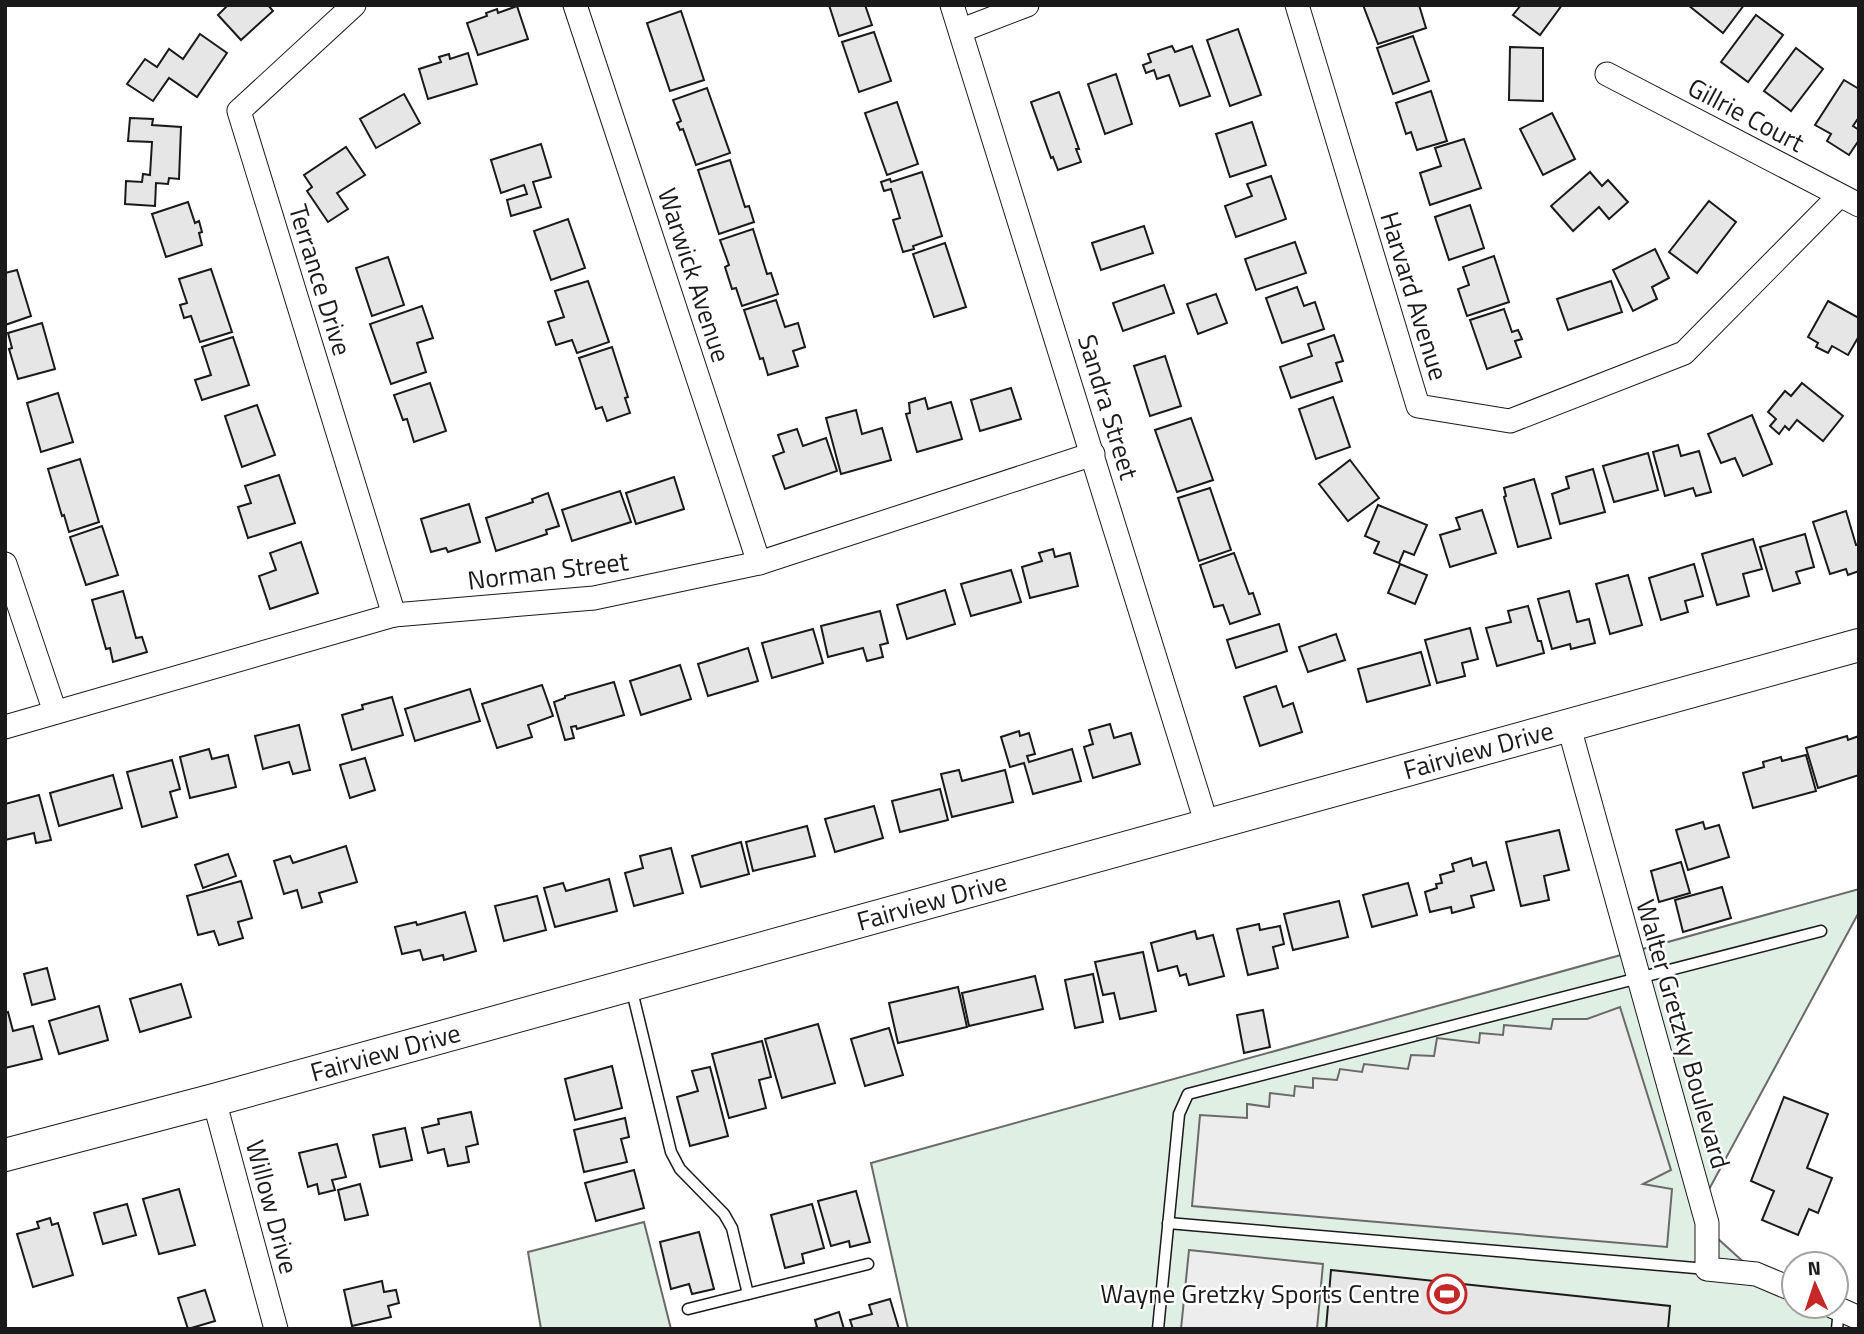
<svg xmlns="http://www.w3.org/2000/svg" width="1864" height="1334" font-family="'Titillium Web',sans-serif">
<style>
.park{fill:#e0efe3;stroke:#6a6a6a;stroke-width:2}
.parking{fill:#ededed;stroke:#6a6a6a;stroke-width:2}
.building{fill:#e6e6e6;stroke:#1a1a1a;stroke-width:2}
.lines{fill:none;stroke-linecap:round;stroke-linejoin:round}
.lane-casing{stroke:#1a1a1a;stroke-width:13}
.street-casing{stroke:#1a1a1a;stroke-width:25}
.secondary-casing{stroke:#1a1a1a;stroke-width:34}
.lane{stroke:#fff;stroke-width:10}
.street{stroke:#fff;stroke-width:23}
.secondary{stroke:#fff;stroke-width:32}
.labels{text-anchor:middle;stroke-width:5;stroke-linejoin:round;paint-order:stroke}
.street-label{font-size:26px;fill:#1a1a1a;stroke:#fff}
.poi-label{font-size:26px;fill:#1a1a1a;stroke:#fff;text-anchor:end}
</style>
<rect width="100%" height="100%" fill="#fff"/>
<!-- park -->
<g class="park">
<polygon points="1859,889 1859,912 1694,1217 1771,1287 1794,1298 1794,1306 1810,1306 1858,1329 908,1329 871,1163"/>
<polygon points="644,1222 671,1329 541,1329 528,1252"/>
</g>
<!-- parking -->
<g class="parking">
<polygon points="1620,1007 1671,1170 1643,1184 1672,1189 1667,1247 1192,1206 1200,1115 1247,1118 1247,1104 1269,1107 1270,1093 1294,1096 1295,1086 1313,1088 1313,1078 1337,1080 1340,1069 1362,1072 1364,1064 1408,1069 1411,1055 1434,1056 1437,1038 1479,1043 1480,1033 1503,1035 1504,1025 1551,1029 1553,1019 1587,1019"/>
<polygon points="1189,1250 1323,1264 1317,1329 1181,1329"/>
</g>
<!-- building -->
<g class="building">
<polygon points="228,5 268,5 273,11 241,40 218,15"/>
<polygon points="829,5 865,5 872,25 839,36"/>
<polygon points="1363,5 1419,5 1426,28 1378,44"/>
<polygon points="1521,5 1562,5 1540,35 1513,15"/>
<polygon points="1688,5 1744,5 1723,33"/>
<polygon points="517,6 528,39 478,55 467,23 487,16 486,13 497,9 498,13"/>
<polygon points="681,11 704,80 670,91 647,23"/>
<polygon points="1756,15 1783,35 1748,82 1721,62"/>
<polygon points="1238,29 1261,95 1230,106 1207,40"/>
<polygon points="874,32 891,81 859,92 842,42"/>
<polygon points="200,34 227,53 197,97 169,78 153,101 127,84 145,59 157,67 169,49 183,59"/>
<polygon points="1413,36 1429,81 1393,94 1377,48"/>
<polygon points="1172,46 1175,52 1192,46 1210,96 1180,106 1169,75 1157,79 1154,70 1146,73 1143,65 1151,62 1148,54"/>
<polygon points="1510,47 1543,48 1543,101 1509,100"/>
<polygon points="1796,48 1823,69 1791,111 1764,91"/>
<polygon points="468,53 477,84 428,99 419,69 441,62 439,57 449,54 450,59"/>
<polygon points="1116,74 1132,124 1105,134 1088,84"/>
<polygon points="1844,80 1859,89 1859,117 1853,126 1859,130 1859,140 1849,155 1827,141 1831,134 1815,125"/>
<polygon points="707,88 730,153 696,165 683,129 680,130 677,123 681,121 673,100"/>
<polygon points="1431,91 1447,141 1417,150 1411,132 1406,134 1396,103"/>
<polygon points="1059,92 1079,149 1076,149 1081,162 1058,170 1053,157 1051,158 1031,102"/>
<polygon points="404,94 420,123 376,148 360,119"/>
<polygon points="897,102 918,164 887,175 865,113"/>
<polygon points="1552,113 1575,159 1543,175 1520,129"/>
<polygon points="130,118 153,119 152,125 181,127 179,179 169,178 168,184 156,183 155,206 125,204 126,181 142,182 143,174 150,175 152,142 128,141"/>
<polygon points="1252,122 1266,165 1230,177 1216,134"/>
<polygon points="1464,139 1481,188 1430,205 1420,173 1441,166 1435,148"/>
<polygon points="541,144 551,177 533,182 541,207 511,216 507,200 527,194 524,185 501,193 491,160"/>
<polygon points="346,147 365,175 337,193 348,209 328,222 307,191 312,187 304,175"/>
<polygon points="730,160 745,207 749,206 754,222 719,234 698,170"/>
<polygon points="922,172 942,236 913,246 914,249 903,252 893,220 900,218 891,189 884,191 881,182 890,179 891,182"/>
<polygon points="1590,172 1602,186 1608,180 1628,202 1609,219 1599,207 1573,231 1551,206"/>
<polygon points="1271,176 1286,219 1236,237 1225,206 1252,196 1247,184"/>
<polygon points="1709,201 1736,222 1697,273 1669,252"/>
<polygon points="188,202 195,223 199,221 202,232 199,233 202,245 166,257 152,214"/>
<polygon points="1470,205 1484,248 1449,260 1435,217"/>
<polygon points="568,219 585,268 551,280 534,231"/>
<polygon points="1144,226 1153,253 1101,270 1092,243"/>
<polygon points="753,229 767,274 771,273 778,294 742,306 736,288 732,289 725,267 729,265 720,240"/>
<polygon points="1295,242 1306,273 1256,290 1245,259"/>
<polygon points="945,243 966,307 934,317 913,254"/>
<polygon points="1655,249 1669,278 1652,287 1657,299 1633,311 1613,270"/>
<polygon points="1494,256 1509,302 1467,316 1458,289 1469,285 1463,267"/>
<polygon points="388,257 404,305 372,316 356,268"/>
<polygon points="211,269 232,332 200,342 191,316 184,318 180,305 187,303 179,279"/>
<polygon points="17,270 31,316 5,325 5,273"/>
<polygon points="588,281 609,342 577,353 572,340 556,345 548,322 564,317 555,291"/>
<polygon points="1611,281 1622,312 1568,330 1557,299"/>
<polygon points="1164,285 1174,313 1123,331 1113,303"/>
<polygon points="1297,287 1304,306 1315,302 1324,329 1282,343 1266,298"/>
<polygon points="1216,294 1227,323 1198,334 1187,304"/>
<polygon points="776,300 785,327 798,323 805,347 793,351 798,366 768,375 763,358 760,359 744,310"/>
<polygon points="1828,301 1859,318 1859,336 1848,355 1832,346 1828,353 1816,347 1818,343 1808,337"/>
<polygon points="422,306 433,338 417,343 426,372 391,384 370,324"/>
<polygon points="1504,309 1512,332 1518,330 1522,339 1515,341 1521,357 1487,369 1470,320"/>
<polygon points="42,323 55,369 18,379 9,349 12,348 8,333"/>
<polygon points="1334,335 1343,361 1336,363 1342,381 1291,398 1280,367 1312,356 1308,344"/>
<polygon points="233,337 249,385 202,400 195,380 211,375 202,347"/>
<polygon points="612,347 628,397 625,398 630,413 607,421 602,407 596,409 579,358"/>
<polygon points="1165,356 1181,406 1150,416 1134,366"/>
<polygon points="430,383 446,431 414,442 407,419 403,420 394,395"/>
<polygon points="1802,383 1843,416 1823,441 1797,420 1789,430 1785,426 1779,434 1770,426 1776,419 1768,412 1785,391 1791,396"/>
<polygon points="1011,388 1021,419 980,431 971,400"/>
<polygon points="58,393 73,442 41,452 27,403"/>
<polygon points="1333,397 1350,447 1316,459 1299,409"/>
<polygon points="925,398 928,409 951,402 962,439 917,452 906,414 910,413 909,403"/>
<polygon points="257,405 275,455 242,467 225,416"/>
<polygon points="856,410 862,434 882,428 891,460 841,474 826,418"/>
<polygon points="1752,415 1772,464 1743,476 1735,458 1721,463 1708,434"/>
<polygon points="1191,418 1213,480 1177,492 1155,430"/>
<polygon points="797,429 803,446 826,438 837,471 785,489 773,456 784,452 778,435"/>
<polygon points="1678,445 1681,456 1699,451 1711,492 1696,496 1693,488 1665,496 1653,452"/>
<polygon points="1648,453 1658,490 1614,502 1603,466"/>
<polygon points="80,459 99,522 69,532 64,515 62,516 48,469"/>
<polygon points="1350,460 1379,498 1348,521 1319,484"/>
<polygon points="1593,469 1605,512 1560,524 1552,494 1569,488 1566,477"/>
<polygon points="279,475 295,523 248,538 238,507 251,503 245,486"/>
<polygon points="674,477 684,509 636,524 626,493"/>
<polygon points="1534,479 1551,538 1518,547 1504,497 1506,496 1504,488"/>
<polygon points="1210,488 1231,550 1199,561 1178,498"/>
<polygon points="620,491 631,522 572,541 562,510"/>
<polygon points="548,493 559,526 546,530 547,534 496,551 486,518 533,502 532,499"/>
<polygon points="469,504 480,542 448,552 446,548 431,552 421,519"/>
<polygon points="1378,505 1427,525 1414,555 1404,551 1399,563 1374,553 1379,542 1365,536"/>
<polygon points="1482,510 1496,553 1450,567 1440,535 1460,529 1456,518"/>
<polygon points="1846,511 1856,545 1859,544 1859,571 1848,575 1846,569 1830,574 1813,522"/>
<polygon points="102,526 118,575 86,585 70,537"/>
<polygon points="1805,534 1814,567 1796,572 1800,583 1773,591 1760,547"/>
<polygon points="1753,539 1762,569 1743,574 1749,596 1717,605 1702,554"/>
<polygon points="301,542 318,593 270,609 259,576 276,570 270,553"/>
<polygon points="1053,549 1055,557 1070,553 1078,586 1030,598 1022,567 1042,561 1039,553"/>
<polygon points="1234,553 1249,594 1253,593 1260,614 1230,624 1223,605 1214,607 1200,565"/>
<polygon points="1400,564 1427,575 1415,604 1388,593"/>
<polygon points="1694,564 1703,596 1685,601 1688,612 1661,620 1649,578"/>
<polygon points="1011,570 1021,602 971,616 961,584"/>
<polygon points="1628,575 1642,625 1610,634 1596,584"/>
<polygon points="945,590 955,624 907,639 897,605"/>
<polygon points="123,591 136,638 142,637 147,652 113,662 110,648 106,649 92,600"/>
<polygon points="1569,591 1577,622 1589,619 1595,643 1571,649 1570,644 1552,649 1538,599"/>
<polygon points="1528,606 1538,641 1541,641 1544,653 1497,666 1486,628 1511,622 1508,611"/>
<polygon points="880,611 888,643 880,645 883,657 867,661 863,648 828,657 821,626"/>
<polygon points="1279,624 1287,651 1236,668 1227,640"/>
<polygon points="1470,628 1478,659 1462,663 1465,676 1437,683 1425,640"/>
<polygon points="813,629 823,663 772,678 762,643"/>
<polygon points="1336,634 1345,660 1308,672 1299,647"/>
<polygon points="748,648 758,681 708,696 698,664"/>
<polygon points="1421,652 1430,685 1367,702 1358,669"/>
<polygon points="680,665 691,699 641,715 630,681"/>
<polygon points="614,682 624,715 577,729 576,726 571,727 574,738 565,740 554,702 565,698 565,696"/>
<polygon points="542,685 553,716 528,725 532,737 497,748 482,704"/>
<polygon points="1276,686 1283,707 1293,703 1302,732 1260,746 1244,697"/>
<polygon points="470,689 480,721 415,741 405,709"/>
<polygon points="392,697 403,735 352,750 342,715 363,709 362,705"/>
<polygon points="1110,724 1114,738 1131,733 1140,764 1093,778 1084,747 1093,744 1089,730"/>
<polygon points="299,725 310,770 293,774 289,762 263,769 255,736"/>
<polygon points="1019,731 1020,736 1029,733 1035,754 1027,756 1029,762 1072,749 1081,781 1033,794 1024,763 1010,767 1001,737"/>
<polygon points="1847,736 1848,740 1859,736 1859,775 1818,788 1806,748"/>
<polygon points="209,749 212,759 228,755 236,787 190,798 180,757"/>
<polygon points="1806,755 1816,791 1753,808 1743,773 1764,767 1763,762 1781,757 1782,761"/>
<polygon points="365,758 375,790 350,798 340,765"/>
<polygon points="172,760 180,789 170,792 177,817 142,827 127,772"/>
<polygon points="959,770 962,781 1005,770 1013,802 952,817 941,774"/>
<polygon points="113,775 122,808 59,826 50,793"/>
<polygon points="940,789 948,820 900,832 892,801"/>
<polygon points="39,795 51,840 36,843 34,833 5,840 5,804"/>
<polygon points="874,806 883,838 835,852 825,819"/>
<polygon points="1703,822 1705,829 1719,825 1729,857 1688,870 1676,830"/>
<polygon points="807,826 815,856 753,871 746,842"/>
<polygon points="1559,830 1569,870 1544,876 1549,900 1521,906 1506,842"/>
<polygon points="741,842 749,874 701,887 692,856"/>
<polygon points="346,846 357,882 319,893 322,902 302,908 297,890 284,894 274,861 290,856 293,863"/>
<polygon points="671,848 683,893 634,906 625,873 643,868 640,856"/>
<polygon points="228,854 236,876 203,888 195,865"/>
<polygon points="1471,858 1473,866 1486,862 1494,890 1471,896 1474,907 1452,913 1451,907 1430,912 1425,892 1437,888 1436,884 1442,883 1440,875 1454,871 1452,864"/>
<polygon points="1681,862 1690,893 1659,902 1651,871"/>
<polygon points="609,879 617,911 555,927 544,888 563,883 566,891"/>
<polygon points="241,881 252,918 238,922 243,938 219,945 214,931 198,935 187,896"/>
<polygon points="1408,883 1417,915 1372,927 1363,895"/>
<polygon points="1722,887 1731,918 1683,932 1675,900"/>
<polygon points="537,896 546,930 504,941 495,906"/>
<polygon points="1339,901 1348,937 1293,950 1284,914"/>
<polygon points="465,912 476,951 444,960 443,955 423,960 420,950 402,954 395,927 416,922 417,925"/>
<polygon points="1259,924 1260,930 1280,926 1284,944 1273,947 1278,968 1248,975 1237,929"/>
<polygon points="1195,931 1197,939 1213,935 1224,976 1189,985 1186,974 1180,976 1177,966 1158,971 1151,943"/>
<polygon points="1143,952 1156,1011 1120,1019 1114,993 1103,995 1095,962"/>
<polygon points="47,968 55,999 32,1005 24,974"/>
<polygon points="1093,974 1103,1022 1075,1028 1065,980"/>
<polygon points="1035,976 1043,1009 969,1026 962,993"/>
<polygon points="181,984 191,1017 140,1032 130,999"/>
<polygon points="958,987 967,1027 898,1043 889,1003"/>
<polygon points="99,1006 108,1040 59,1054 49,1021"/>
<polygon points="1263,1010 1270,1047 1244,1053 1237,1015"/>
<polygon points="8,1012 13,1031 33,1026 42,1059 5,1068 5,1013"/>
<polygon points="818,1024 835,1083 782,1098 765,1039"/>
<polygon points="889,1028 903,1075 865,1086 851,1039"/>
<polygon points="762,1041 771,1077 759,1080 766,1108 729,1118 712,1054"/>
<polygon points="612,1066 622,1108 575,1120 565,1079"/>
<polygon points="710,1067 728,1136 690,1146 677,1097 698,1091 692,1071"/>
<polygon points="1784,1097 1828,1114 1807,1168 1832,1178 1818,1213 1809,1209 1798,1235 1762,1220 1774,1191 1751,1181"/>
<polygon points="471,1112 478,1144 466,1147 469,1162 448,1166 444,1149 428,1153 422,1128 439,1124 438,1119"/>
<polygon points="625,1118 629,1137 621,1139 627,1162 584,1172 574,1130"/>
<polygon points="405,1128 412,1160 380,1167 373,1135"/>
<polygon points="337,1144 346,1177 332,1180 335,1190 319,1194 317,1184 308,1187 299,1153"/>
<polygon points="634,1170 644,1208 596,1221 585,1183"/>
<polygon points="360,1184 368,1215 345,1220 338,1190"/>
<polygon points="179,1189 195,1245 159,1254 143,1199"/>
<polygon points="856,1191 870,1242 850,1247 849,1241 831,1246 818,1201"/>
<polygon points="127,1204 136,1235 103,1244 94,1213"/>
<polygon points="812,1204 824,1248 802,1254 804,1263 785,1268 771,1215"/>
<polygon points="50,1218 52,1225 58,1223 73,1275 33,1287 17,1234 39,1228 37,1222"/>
<polygon points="699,1232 714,1289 692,1294 689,1284 671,1289 660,1242"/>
<polygon points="1331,1270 1670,1306 1668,1329 1326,1329"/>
<polygon points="382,1281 384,1292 396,1290 399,1303 388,1306 391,1317 352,1326 344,1290"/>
<polygon points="205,1290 215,1321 188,1329 178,1298"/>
<polygon points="890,1299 899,1329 853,1329 850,1320 872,1314 869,1305"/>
<polygon points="839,1312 844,1329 812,1329 817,1327 815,1320"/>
</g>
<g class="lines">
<defs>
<g id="lane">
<polyline points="631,987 671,1152 680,1169 724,1214 732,1228 748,1294"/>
<polyline points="1168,1223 1707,1269"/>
<polyline points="688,1309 868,1264"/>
<polyline points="1158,1329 1179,1114 1188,1094 1821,931"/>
<polyline points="1837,1329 1839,1309"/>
</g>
<g id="street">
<polyline points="354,5 239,111 394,615"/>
<polyline points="575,5 759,563"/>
<polyline points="952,5 1207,825"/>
<polyline points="1297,5 1418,406 1510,421 1684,353 1839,196"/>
<polyline points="962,30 1027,5"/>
<polyline points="1607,74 1859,205"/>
<polyline points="5,564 55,712"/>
<polyline points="5,727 394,615 594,598 759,563 1093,454"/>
<polyline points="1569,727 1707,1223 1707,1269 1756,1274 1794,1290"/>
<polyline points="214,1100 276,1329"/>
<polyline points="1832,1306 1859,1318"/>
</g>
<g id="secondary">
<path id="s1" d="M5,1155L214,1100L1859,645"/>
</g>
</defs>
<!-- lane casing -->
<use href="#lane" class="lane-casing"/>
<!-- street casing -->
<use href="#street" class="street-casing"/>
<!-- secondary casing -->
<use href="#secondary" class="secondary-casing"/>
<!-- lane -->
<use href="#lane" class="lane"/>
<!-- street -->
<use href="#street" class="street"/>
<!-- secondary -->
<use href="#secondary" class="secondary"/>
</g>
<!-- icons -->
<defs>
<symbol id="stadium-ring" viewBox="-11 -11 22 22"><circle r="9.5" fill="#fff" stroke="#c62828" stroke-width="1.5"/><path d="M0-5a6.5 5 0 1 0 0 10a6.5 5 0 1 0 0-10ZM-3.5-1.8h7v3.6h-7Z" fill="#c62828"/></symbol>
</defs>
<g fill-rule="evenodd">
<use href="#stadium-ring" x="1425" y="1272" width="44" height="44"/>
</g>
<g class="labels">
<!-- street labels -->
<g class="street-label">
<text transform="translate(1746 115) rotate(28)" y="9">Gillrie Court</text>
<text transform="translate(694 275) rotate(72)" y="9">Warwick Avenue</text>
<text transform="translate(320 280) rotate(73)" y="9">Terrance Drive</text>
<text transform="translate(1414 296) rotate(73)" y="9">Harvard Avenue</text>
<text transform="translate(1108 407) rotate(73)" y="9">Sandra Street</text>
<text transform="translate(548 571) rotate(-7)" y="9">Norman Street</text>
<text dy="9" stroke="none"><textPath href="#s1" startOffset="1528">Fairview Drive</textPath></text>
<text dy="9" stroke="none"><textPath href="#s1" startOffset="961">Fairview Drive</textPath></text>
<text transform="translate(1683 1034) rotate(74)" y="9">Walter Gretzky Boulevard</text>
<text dy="9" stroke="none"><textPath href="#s1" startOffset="394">Fairview Drive</textPath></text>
<text transform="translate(272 1207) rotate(75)" y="9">Willow Drive</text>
</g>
<!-- poi labels -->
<g class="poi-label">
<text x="1420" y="1303">Wayne Gretzky Sports Centre</text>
</g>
</g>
<!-- border -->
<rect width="1864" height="1334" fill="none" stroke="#1a1a1a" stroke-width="14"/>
<!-- north arrow -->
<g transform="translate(1815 1285) rotate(357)"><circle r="33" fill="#ffffff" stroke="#a3a3a3" stroke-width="2"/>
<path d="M0-5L12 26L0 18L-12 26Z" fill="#c62828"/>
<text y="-10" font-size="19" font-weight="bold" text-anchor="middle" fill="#1a1a1a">N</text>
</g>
</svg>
